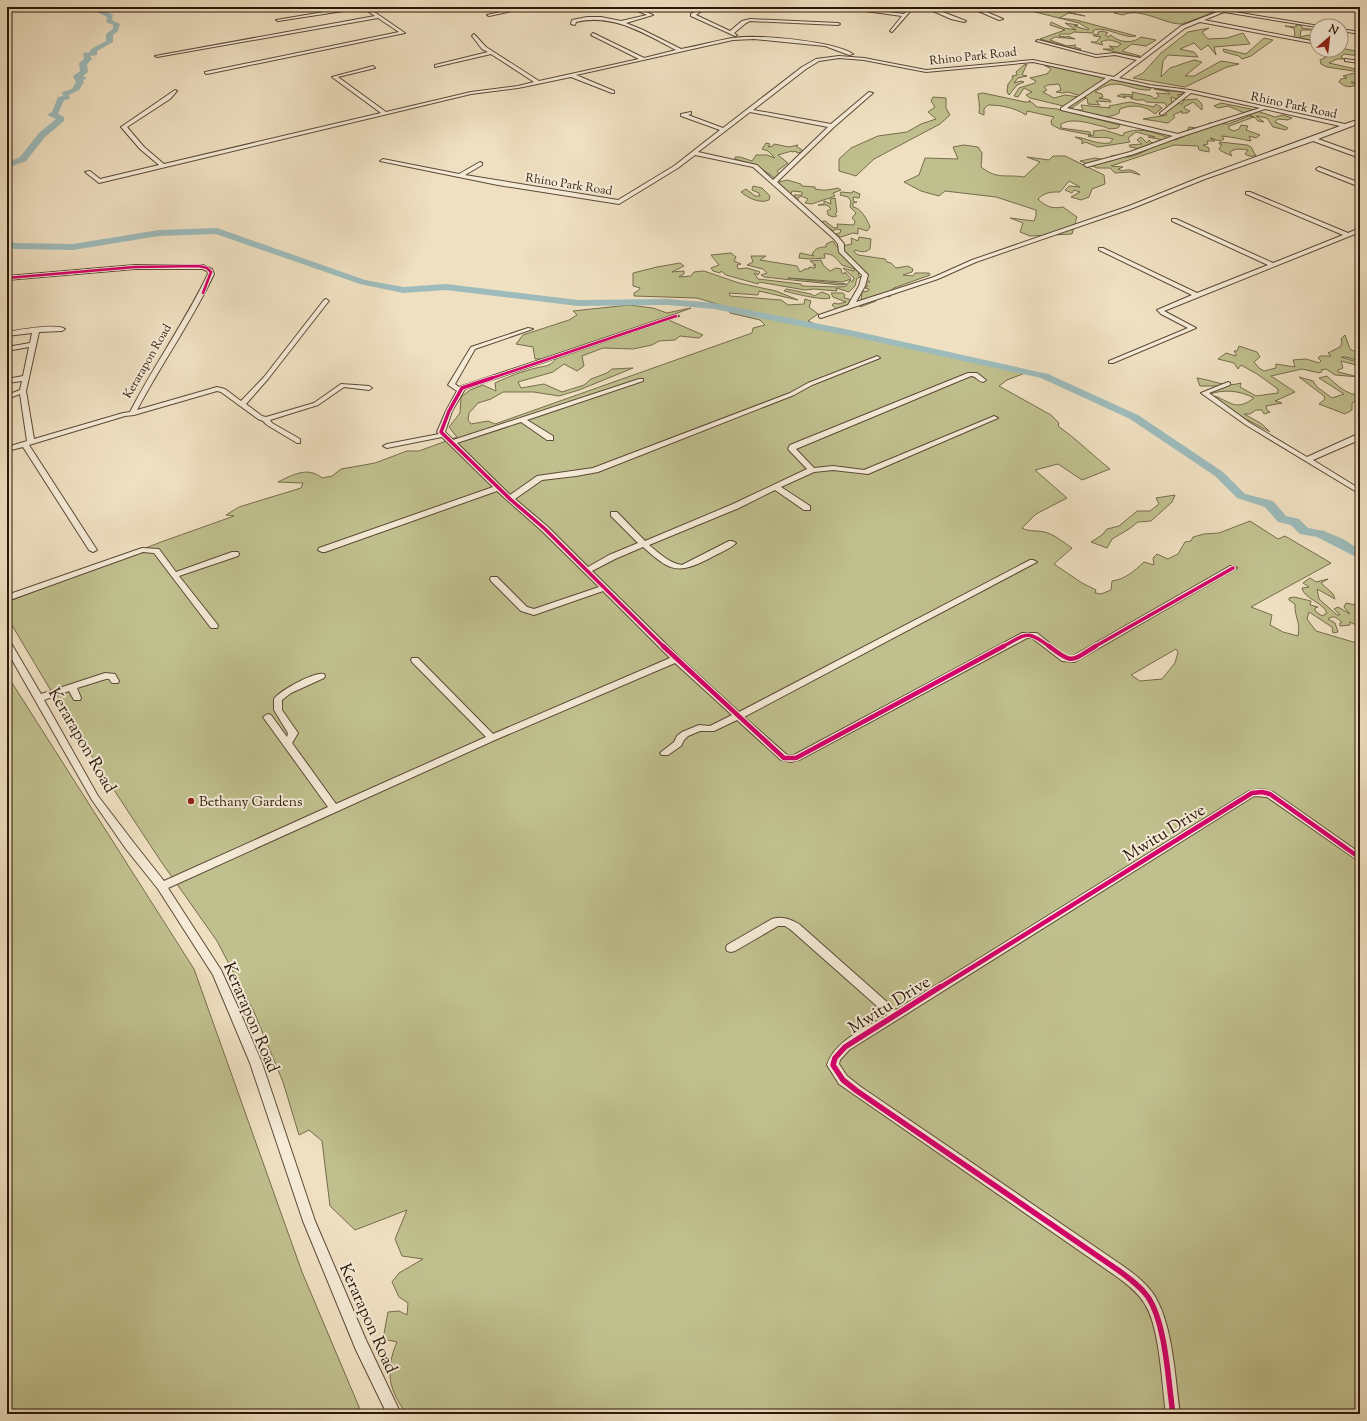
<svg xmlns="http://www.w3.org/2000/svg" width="1367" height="1421" font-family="'Sorts Mill Goudy',serif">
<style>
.green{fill:#c0c08e;stroke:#766c4c;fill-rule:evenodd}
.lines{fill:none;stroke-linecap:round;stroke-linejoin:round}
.river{fill:#9dbbbb;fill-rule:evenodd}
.street-casing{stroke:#5c4937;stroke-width:2}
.street{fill:#f5ebd7;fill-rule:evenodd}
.cycleway-far3-casing{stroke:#f5ebd7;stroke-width:4}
.cycleway-far2-casing{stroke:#f5ebd7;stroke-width:5.5}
.cycleway-far1-casing{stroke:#f5ebd7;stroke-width:7}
.cycleway-casing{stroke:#f5ebd7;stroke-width:8}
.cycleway-far3{stroke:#d6006c;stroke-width:2.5}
.cycleway-far2{stroke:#d6006c;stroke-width:3.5}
.cycleway-far1{stroke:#d6006c;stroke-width:4.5}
.cycleway{stroke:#d6006c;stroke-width:5.5}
.poi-dot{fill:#8f2418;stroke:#f5ebd7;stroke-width:1.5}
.labels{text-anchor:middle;stroke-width:4;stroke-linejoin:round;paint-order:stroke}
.far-street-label{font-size:12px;fill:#2b1709;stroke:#f5ebd7}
.poi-label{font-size:14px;fill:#2b1709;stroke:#f5ebd7;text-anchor:start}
.near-street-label{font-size:17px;fill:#2b1709;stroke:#f5ebd7}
</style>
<rect width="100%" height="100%" fill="#efe0c1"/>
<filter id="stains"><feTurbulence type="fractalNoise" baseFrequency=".005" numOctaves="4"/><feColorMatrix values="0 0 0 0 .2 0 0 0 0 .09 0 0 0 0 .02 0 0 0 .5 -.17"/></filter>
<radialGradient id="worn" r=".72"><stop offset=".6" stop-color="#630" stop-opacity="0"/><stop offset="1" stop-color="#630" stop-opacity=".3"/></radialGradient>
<!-- green -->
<g class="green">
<path d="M1119,7H1226C1218,10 1186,24 1180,24C1162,23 1140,7 1123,15L1114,13Z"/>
<path d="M1051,8L1085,16L1069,13L1059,18L1076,20L1136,36C1122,39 1108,26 1094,30L1093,33L1074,32L1070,34H1060L1059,36L1067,37L1068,36L1075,39L1055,37L1050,40L1067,46L1076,45L1074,47L1081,49L1079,50L1040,39L1065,30L1050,25L1051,22L1064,28L1076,30L1065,23L1078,25L1074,26L1088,30L1089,29L1079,23L1035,12Z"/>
<polygon points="1296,25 1301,25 1302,28 1317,30 1301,30 1300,37 1309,35 1317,41 1293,37 1295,35 1294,28 1285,26 1296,27"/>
<polygon points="1209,28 1202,32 1208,39 1227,38 1243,33 1250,44 1214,47 1216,55 1208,45 1201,50 1194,43 1180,49 1194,52 1198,57 1168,55 1163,61 1161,77 1170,68 1194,60 1202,62 1185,76 1194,76 1221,61 1239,64 1227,67 1185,87 1133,78 1143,73 1161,53 1188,32"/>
<path d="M1103,31L1108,33L1105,35L1108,37L1111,35C1119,43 1133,44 1141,37L1156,40L1146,46L1132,44L1122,51L1140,56L1137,57L1103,49H1114L1109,46L1117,47L1121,44C1115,41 1108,38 1101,42L1103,45L1091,42H1096L1101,37L1094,36L1093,34L1098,35V32Z"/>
<polygon points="1264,38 1273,40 1251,56 1242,59 1239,56 1224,52 1223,49 1246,54"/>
<polygon points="1341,48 1360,52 1360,56 1344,54 1341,57 1344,59 1337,59 1329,63 1360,70 1360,72 1327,67 1321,64 1320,60 1339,51 1336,50 1341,50"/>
<polygon points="1027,64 1022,75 1027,76 1018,78 1014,83 1021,81 1024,82 1017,85 1009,95 1007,92 1008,84 1013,78 1012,76 1017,75 1016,72 1024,65"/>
<path d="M1044,65L1151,88L1150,90C1128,91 1118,75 1095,92L1102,94L1103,97L1099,98L1110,100L1111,102L1096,101L1100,105L1088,104L1087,98L1068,92L1062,93L1056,92L1061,90L1059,84L1048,85L1044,87L1047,90L1043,92L1054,98L1065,95L1086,98L1072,108L1030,98L1026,95L1032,92L1024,88L1018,97L1014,96L1019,88L1035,83L1036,81L1030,78L1047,74L1051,69Z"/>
<path d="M1354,73L1360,79V83L1351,82L1356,85C1349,88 1345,87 1339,82L1341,79L1347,78L1343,76Z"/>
<polygon points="1154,89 1182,92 1183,94 1177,95 1180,97 1177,99 1171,97 1172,103 1182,104 1184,100 1197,99 1202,104 1202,110 1193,102 1184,107 1185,109 1190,111 1187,113 1181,113 1182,111 1173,115 1175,117 1168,123 1143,119 1167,115 1164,110 1167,107 1165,103 1146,102 1144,100 1136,100 1130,98 1133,97 1123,96 1126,98 1117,96 1122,94 1133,95 1132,92 1151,96 1155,99 1159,96 1156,93 1170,94 1169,92"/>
<path d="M983,93L1025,102H1030L1029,100L1037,107L1057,109L1120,125L1118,128L1109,129L1105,127C1091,124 1074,117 1061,124V128L1090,132L1091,135L1060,129L1052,125L1051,121L1054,117L1027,111L1026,115C1015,108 1002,105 988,105L984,109V115L979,113C980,107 979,101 978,94Z"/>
<polygon points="933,97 946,98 946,108 950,115 940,124 874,159 856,176 839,171 839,159 851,148 878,136 907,132 921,124 936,119 928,112 935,107 931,101"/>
<path d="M1130,102L1154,107L1156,104L1162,108L1155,114C1145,105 1132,104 1120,109L1119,113C1105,121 1088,114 1074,110H1083L1081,105L1110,108L1109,106Z"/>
<path d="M1221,103L1251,109L1275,117L1283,115L1292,118L1288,120L1278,119L1275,122L1288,128L1286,130L1273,127L1267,118L1256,116L1264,122L1258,121L1254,117L1229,126V129L1234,131L1239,129L1241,125L1248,126L1246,130L1260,135L1256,138L1249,136L1251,141C1240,139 1233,137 1222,136L1224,139L1220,141L1210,138L1215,141H1207L1208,144L1203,145L1209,148V152L1199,150L1198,146L1174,145L1111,166L1123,167L1118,169L1123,171C1129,168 1135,171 1140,175L1130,172L1115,173L1110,168H1097L1080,161L1095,158L1111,161V156C1118,154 1122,157 1128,157C1134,156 1141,153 1147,150L1130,147L1129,145L1142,144L1137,140L1141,137L1147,143L1149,140L1152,143L1163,140L1148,137H1155L1136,132L1128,138L1130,142L1098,147L1085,142L1082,144V140L1075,137C1087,138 1097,145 1110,143L1113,139C1105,136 1096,139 1088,136L1094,135L1093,131L1104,130L1123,136L1124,133C1141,126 1158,134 1175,140L1185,136L1182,132L1187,131L1189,127C1196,128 1204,129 1209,123L1228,124L1249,116L1254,117L1228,106L1218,108L1214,106Z"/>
<path d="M1220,142L1247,145L1251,147L1256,156H1249L1245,154L1248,150C1242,149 1235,148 1230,152L1232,156L1221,151L1219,149L1222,144H1219Z"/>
<polygon points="766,143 770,144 768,147 773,146 774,144 789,147 798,145 796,146 802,150 802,152 797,153 796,151 792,152 792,151 778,155 788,163 777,171 782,178 779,181 756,165 735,159 735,157 740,157 752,161 756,155 767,155 775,158 768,151 762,149"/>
<path d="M964,145L978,147L982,153L981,167C998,180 1005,174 1024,177L1040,162L1027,157L1049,160L1053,156H1065L1104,175L1105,184L1092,189L1089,197L1081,200L1071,197L1080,192L1074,190L1072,193L1065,190L1069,186L1080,187L1069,181L1060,192C1051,192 1045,192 1038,199C1046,207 1053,209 1063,207L1077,217L1072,234L1030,236L1020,232L1023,223L1010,218L1034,221L1036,216V210L996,197L945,191L939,196L921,191L904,182L919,175L925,158L958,159L953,147Z"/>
<path d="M787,180L801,184L802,186L815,187V189C825,191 829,190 838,188L841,190L833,193L835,196C828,199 819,201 812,204L805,203L808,199L801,196L798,198V200L794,195H802V192L792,191L791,194L779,185V182Z"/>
<path d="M753,186L762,188L770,196L769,200C760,204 748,198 741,192L746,189L755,196H760L759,193L752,190Z"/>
<path d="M853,191L860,194L859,198L853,197L854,202H857L853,203V207C861,208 867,219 870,227L867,231L858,228V234L853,233L841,237L835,234L840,233L841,230L837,229L833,231L821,222L825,221L834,228L838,227L837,224L854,225L855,221L852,218L856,213L850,207L851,201L848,197L840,195L841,192L852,193Z"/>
<polygon points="835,198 837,212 835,214 837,216 833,217 828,215 827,211 831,209 827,205 818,205 824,204 824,201 831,204 830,199"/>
<path d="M859,237L871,239L870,249C865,253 861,252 855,250L854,252L858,255L885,259L887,262L891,263L896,268L908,266L913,269L912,272L903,275L913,276L915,273H929L930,275L894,288L889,292L890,297L880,294L873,296L876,301L860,307L862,292L868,291L869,289L865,288L868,286L865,285L866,282H870L859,272L858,275L861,277L857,278L855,286L849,292L836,288L837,291L814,289L805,290L759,282L758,284L726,275L721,271L720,273L713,271L711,268L719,265L711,255L731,253L736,257L734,261L741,264L737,265L738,269L747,268L760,272L758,275L754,273L758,279L801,284L802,286L840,287L846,286L850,280L852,282L854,278L843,268L854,271L855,269L857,270L842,265C836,259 834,253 824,254L825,258L810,259L799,258L800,253L814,256L812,254C816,248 819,247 826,247V244L833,241L837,247L852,244L851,238L858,241Z"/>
<polygon points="751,256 766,256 760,260 797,266 800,272 805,269 809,269 809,267 815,268 816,267 813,265 816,265 810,261 821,260 823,265 830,271 836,268 841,269 842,273 844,274 845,272 851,279 842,282 788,278 846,284 840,285 764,277 761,275 767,273 763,269 747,265 753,262"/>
<path d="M680,263L684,266L672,272L684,271V274L679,277L691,276L694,272L704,271L739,283L776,291L798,300L759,291L758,295L729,293L730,296L781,300L788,305L804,304L805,299L811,301L809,307L818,314L808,321L813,323L805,325L1025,373L1007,380L999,386L1051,415L1059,423L1058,426C1077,439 1092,455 1110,469L1082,480L1058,464L1035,470L1067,498L1036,514L1022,528C1029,532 1035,530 1044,532C1054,534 1063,542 1072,548L1054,564L1082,583L1096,590L1095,593L1101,594L1111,590L1112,581C1126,579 1134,571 1144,562L1154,565L1153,558L1157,554L1168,559L1178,554L1185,542L1191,541L1193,537L1204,534L1219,533L1250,521L1278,539L1285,536L1331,563L1251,607L1272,615L1270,625L1283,632L1298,636C1301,622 1294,616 1295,604L1289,600V598L1294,597L1311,601L1310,605L1318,607L1315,608V611L1322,616L1327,613C1323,602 1304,599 1302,588L1309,587L1303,583L1310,578L1316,582L1328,579L1321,583L1333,594L1335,599L1317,589L1319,599L1337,615H1340L1334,609L1338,607L1350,614L1344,607L1346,603L1360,606V627L1350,622V625L1340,626V623L1342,622C1337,619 1335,614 1328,619L1335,623L1338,632L1333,633L1332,627L1309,612L1307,619L1316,631L1360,644V1414H407C388,1390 385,1370 397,1342L383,1339L388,1312L399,1311L407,1315L408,1303L399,1297L392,1282L399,1273L423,1259L402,1256L395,1239L407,1210L355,1230L330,1206L322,1141L309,1130L299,1135L283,1082L254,1012L217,941L160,860L72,726L7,617V602L161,542L234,516L226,515L239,507L301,488L303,483L278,482C292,475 308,466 322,478L332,476L341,469L375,463L407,451H419L457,437L449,427L460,413L461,397L470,390L483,385L496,391L495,383C512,375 528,369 546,366C550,365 554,362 556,359H535L533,347L516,344L523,335L569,320L577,315L573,311L629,305L653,308L667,313L691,308L664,318L703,335L699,338L680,336L675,340L659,341L652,345L633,349L603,348L582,356L584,366L577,371L564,364L553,372L518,382L521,388L544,384L562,392L584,385L591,379L607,373L612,369L633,368L579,390L559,396L534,392H503L491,399L478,403L469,413L468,420L471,424L488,421L495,424L752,333L753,328L765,325L760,320L730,313L727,307L697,298L634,296V293L639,290L640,288L633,286V273L657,267ZM1176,649L1178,652L1175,663L1162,679L1140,681L1131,675Z"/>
<path d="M786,289L811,294L814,296L822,292L829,295L830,298C823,301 792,293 784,291Z"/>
<polygon points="831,293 843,293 845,295 844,298 849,299 851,302 846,306 836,309 832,305 834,303 838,304 846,302 833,297"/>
<path d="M1345,335L1350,349L1360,354V361L1346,357H1341L1360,363V366L1341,361L1343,368L1338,370V372L1359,377L1335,375L1326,369L1321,370L1322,371L1320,373L1302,369L1271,376L1295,392L1275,401L1282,403L1266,406L1267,410L1270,412L1264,414L1262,410H1256L1250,414H1244L1262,424L1270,432L1231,411L1215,396C1232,403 1237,411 1254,398C1239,390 1223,389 1207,395V390L1221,386H1200L1197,378C1213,380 1225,388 1241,383L1240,387L1256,396L1278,393V389L1257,374L1241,365L1238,369L1234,363L1218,359L1226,353L1236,356V354L1234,351H1237L1239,346L1257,352L1260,357L1254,362L1259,368L1264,371L1276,368V364L1295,367L1293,360L1306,359L1319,363L1321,361L1318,358L1320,356H1331L1328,353L1340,347L1342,343L1341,339Z"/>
<path d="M1327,376C1337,385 1346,395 1360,395V399L1352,403V410L1345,414L1319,404L1325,399L1324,396L1299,377L1313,381L1317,387L1332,398L1344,394L1319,378Z"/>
<polygon points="1175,495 1172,502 1151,521 1138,522 1129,529 1112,539 1107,548 1091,542 1102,535 1107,529 1119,526 1137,511 1150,511 1159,504 1156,498"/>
<polygon points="7,675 194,969 302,1272 362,1414 7,1414"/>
</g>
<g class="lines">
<!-- river -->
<g class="river">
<polygon points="93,7 99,7 113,15 112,20 120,24 118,31 113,35 113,42 97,51 97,55 90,56 92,59 87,64 88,72 83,76 87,78 83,80 84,82 79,90 69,95 70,99 64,100 58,114 64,117 64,121 45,137 26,161 7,168 7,163 20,157 39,133 56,119 47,115 52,112 58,97 63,96 62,92 72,89 76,82 73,76 80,71 79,63 84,59 83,53 90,52 91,49 106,41 106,34 113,29 113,25 106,22 107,17 97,12"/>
<polygon points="217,228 365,280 403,287 446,284 578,300 668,299 714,303 850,330 1048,374 1138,415 1223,472 1245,494 1273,501 1286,516 1299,519 1308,528 1324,531 1343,539 1360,550 1360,559 1317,537 1300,534 1291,525 1278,522 1265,507 1237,498 1215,476 1130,419 1041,378 850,336 714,309 668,305 578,306 446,290 403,293 360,284 216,234 159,236 73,250 14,249 7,246 7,240 15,243 73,244 159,230"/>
</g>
<defs>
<g id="street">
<polygon points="354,7 367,7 405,33 207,74 205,73 205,72 399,32 378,18 157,57 155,56 375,16 363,8 278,21 276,20"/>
<polygon points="522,7 530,7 489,16 487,15"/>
<path d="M629,7H635L653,15L626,23L643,30L681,49C698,46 715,41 732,38C756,34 834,41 853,54L849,55L825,46L754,39L733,40L576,75L614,91V93H612L571,77L518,88L471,94L99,183L85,172L90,171L100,179L159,165L140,149L121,127L175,90L177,91L170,99L127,127L144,147L164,164L381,113L332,77L373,66L375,68L338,77L386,112L471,92L518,86L534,82L491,54L435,67V65L488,52L482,49L472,36L474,34L486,47L539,81L639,59L591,35L593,33L644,58L676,50C645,34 613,13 576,22L575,25L571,24L572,20L587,17H601L621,21L647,15Z"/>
<polygon points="702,7 707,7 696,15 730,31 742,21 750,19 838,23 840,24 838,25 750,21 746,23 734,33 737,35 735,36 691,16 691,14"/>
<polygon points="836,7 849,7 904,14 910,7 914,7 892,32 890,31 902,16"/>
<polygon points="924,7 930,7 966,21 964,22 951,19"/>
<polygon points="969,7 975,7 1003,19 999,20"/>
<path d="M1230,7H1236L1229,11L1319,26L1317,27L1224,12L1204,20L1317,42V44L1200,22L1185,28L1119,78L1150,85L1190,90L1345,124L1360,119V123L1318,139L1360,154V158L1313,141L1205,179L1133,208L976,262L938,279L821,318L819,317V315L848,305L859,286L862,275L839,252L838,244L834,239L753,167L695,155L678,168L619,204L498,185L380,161L383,159L459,174L480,162L482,163V165L465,175L618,200L674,166L720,130L681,116V114L691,112V114L688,115L723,128L802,67L816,59L839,56L864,58L926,70L1033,60L1114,77L1137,60L1115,55L1096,57L1036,41L1038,40L1096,55L1115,53L1140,58L1181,26ZM839,58L864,60L926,72L1033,62L1106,78L1061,108V110L1173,136L1130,152L1085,164L1084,165L1087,167L1134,154L1180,137L1265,109L1340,126L1201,177L1129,206L972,260L934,277L856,302L865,286L868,275L844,251V244L838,237L777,182L834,127L873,93L869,92L831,124L753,110L806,69L819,61ZM1111,79L1150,87L1186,92L1160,113V114L1162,115L1191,93L1260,108L1178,134L1067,108ZM750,112L828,127L773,180L757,165L698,152Z"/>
<polygon points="1341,29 1360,32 1360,34 1341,31"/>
<polygon points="1345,59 1360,61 1360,63 1345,61"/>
<polygon points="1319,167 1360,183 1360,187 1317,170 1316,169"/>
<polygon points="1246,192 1250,192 1348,233 1360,228 1360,232 1164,311 1196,328 1113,363 1109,363 1109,361 1188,328 1161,314 1157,310 1192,295 1099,250 1099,248 1103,248 1197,293 1268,265 1172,221 1172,219 1176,219 1273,263 1343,235 1246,194"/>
<path d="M135,265H203L212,269L214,274C192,321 161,364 137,410L217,387L225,389L241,401L264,377L324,300L326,299L329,301L328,302L268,379L246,404L262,416L266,417L314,403L341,384L369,386L372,388L369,390L344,387L318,405L270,420L272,423L300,439V443H297L267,425L263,421L258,419L221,392L217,391L134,415L125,416L29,445L97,550L93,552L89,550L23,447L7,451V447L27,441L20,394L7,399V395L20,390L22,381L7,383V379L23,376L29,347L7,351V347L30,343L32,333L7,336V332C19,330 56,323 65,329L62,331L39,332L26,391L34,439L123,413L130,412C154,365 185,322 208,274L207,271L202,269H135L7,280V276Z"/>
<path d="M674,315L679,316L465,389L452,411L445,432L453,440L639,379H643V381L527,420L553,436V440H547L521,422L457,443L510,495L537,476L593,468L790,393L808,383L875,357L877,356L880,358L812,385L794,395L598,472L576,476L542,480L515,499L548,527L588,567L609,555L638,543L611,516V512H617L645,541L733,504L807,469L788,449L790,445L968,373H977L986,380L983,382C978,381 976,376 971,376L796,449L814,468L833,466L864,470L992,417L994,416L998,418L868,474L833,470L814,472L781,487L810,506V510H804L775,490L739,508L649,545C659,553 669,563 682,565L729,541H732L736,543C730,549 719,553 712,557C678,575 671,572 643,547L615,559L592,571L679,657L739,712L1030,560H1033L1037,562L744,717L787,755H794L1022,633H1037L1067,657H1071L1230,566H1233L1237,568L1075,662L1062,661L1032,638H1027L799,760L791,762L781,760L737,720L714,731H700L688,736L684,740L681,746L668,755H662L660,753L674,742L677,736L682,732L699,725L710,726L732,715L675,663L495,740L168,888L221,970L237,1005L262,1063L315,1221L366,1340L401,1414H387L356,1350L303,1221L250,1063L213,975L158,889L126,849L92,800L7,651V640L11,643L41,694L105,673L115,674L119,681L118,683H112L109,679H106L77,688L81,698L80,700H74L69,691L44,700L98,796L134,843L164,881L328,807L263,717L268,714L271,715L287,737L288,733L274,710V699C279,691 315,671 324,674L325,676L324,678L291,693L282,700V710L298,733L292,743L336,804L486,737L412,662L411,660L412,658H418L493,734L670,658L603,591L534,615L521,611L491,581L490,579L491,577H497L527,607L534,609L599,587L542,531L497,491L325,552H322L318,550L319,548L493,487L442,437L387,448L383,446L387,444L439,434L437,432L446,411L457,391L448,385L471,347L528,328L533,329L475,349L455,384L459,387Z"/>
<polygon points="1228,382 1230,383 1230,385 1209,393 1250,423 1307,457 1360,433 1360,438 1359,440 1313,460 1360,489 1360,494 1246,425 1201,393"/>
<polygon points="142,548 159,549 176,572 232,552 238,552 239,554 238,556 179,576 217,624 218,626 217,628 211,628 154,553 143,552 7,601 7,595"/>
<path d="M1262,789L1273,792L1360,853V862L1267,797L1254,796L849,1050L840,1060L839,1064L847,1076L861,1087L1123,1266C1133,1273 1144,1281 1152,1292C1173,1321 1175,1379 1180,1414H1166C1162,1385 1160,1330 1146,1306C1139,1293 1126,1283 1113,1274L839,1084L827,1065C834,1041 866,1028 887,1015L791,930L785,926H778L735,951L731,952L727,951L726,948L727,945L772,919C782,916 790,919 799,924L896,1010L1249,791Z"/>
</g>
</defs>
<!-- street casing -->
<use href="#street" class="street-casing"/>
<!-- street -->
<use href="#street" class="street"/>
<defs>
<g id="cycleway-far3">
<polyline points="7,278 135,267 199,266 207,268 211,272 203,293"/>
<polyline points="489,379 676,316"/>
</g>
<g id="cycleway-far2">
<polyline points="492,378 462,388 449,411 441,432 510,499 545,529 664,647"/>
<path d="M1002,647C1027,634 1026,629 1050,647"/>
<polyline points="1094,647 1233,568"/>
</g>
<g id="cycleway-far1">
<polyline points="663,646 784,758 796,758 1004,646"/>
<path d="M1049,646C1073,665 1071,661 1096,646"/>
<polyline points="939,988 1252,793 1262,792 1270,794 1360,858"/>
</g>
<path id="cycleway" d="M940,987L845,1047L835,1058L833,1065L843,1080L857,1091L1118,1270C1129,1278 1140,1286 1148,1297C1166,1324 1168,1381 1173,1414"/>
</defs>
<!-- cycleway-far3 casing -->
<use href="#cycleway-far3" class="cycleway-far3-casing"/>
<!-- cycleway-far2 casing -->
<use href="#cycleway-far2" class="cycleway-far2-casing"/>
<!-- cycleway-far1 casing -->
<use href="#cycleway-far1" class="cycleway-far1-casing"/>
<!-- cycleway casing -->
<use href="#cycleway" class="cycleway-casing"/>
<!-- cycleway-far3 -->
<use href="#cycleway-far3" class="cycleway-far3"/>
<!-- cycleway-far2 -->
<use href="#cycleway-far2" class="cycleway-far2"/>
<!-- cycleway-far1 -->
<use href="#cycleway-far1" class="cycleway-far1"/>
<!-- cycleway -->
<use href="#cycleway" class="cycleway"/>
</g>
<!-- markers -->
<circle class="poi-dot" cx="191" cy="801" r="4"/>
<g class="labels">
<!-- far-street labels -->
<g class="far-street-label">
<text transform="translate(973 56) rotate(-6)" y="4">Rhino Park Road</text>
<text transform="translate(1294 105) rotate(12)" y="4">Rhino Park Road</text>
<text transform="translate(569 184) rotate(9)" y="4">Rhino Park Road</text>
<text transform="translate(147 361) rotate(-60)" y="4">Kerarapon Road</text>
</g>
<!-- poi labels -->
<g class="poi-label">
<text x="199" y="806">Bethany Gardens</text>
</g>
<!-- near-street labels -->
<g class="near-street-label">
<text transform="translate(83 740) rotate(60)" y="6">Kerarapon Road</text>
<text transform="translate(1164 832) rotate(-32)" y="6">Mwitu Drive</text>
<text transform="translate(889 1004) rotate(-32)" y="6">Mwitu Drive</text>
<text transform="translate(252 1017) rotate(67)" y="6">Kerarapon Road</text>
<text transform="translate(369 1318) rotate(66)" y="6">Kerarapon Road</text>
</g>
</g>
<!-- margin -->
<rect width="1367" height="1421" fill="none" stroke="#efe0c1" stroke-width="24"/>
<rect x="8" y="8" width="1351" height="1405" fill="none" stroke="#2b1709" stroke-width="2"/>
<rect x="12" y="12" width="1343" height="1397" fill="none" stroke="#2b1709"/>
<!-- north arrow -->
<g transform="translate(1329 38) rotate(28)"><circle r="19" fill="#f5ebd7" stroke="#a49685"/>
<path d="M0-3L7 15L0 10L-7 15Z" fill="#8f2418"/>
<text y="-6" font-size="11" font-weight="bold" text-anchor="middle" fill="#2b1709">N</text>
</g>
<rect width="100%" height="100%" filter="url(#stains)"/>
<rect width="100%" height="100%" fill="url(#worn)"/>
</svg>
